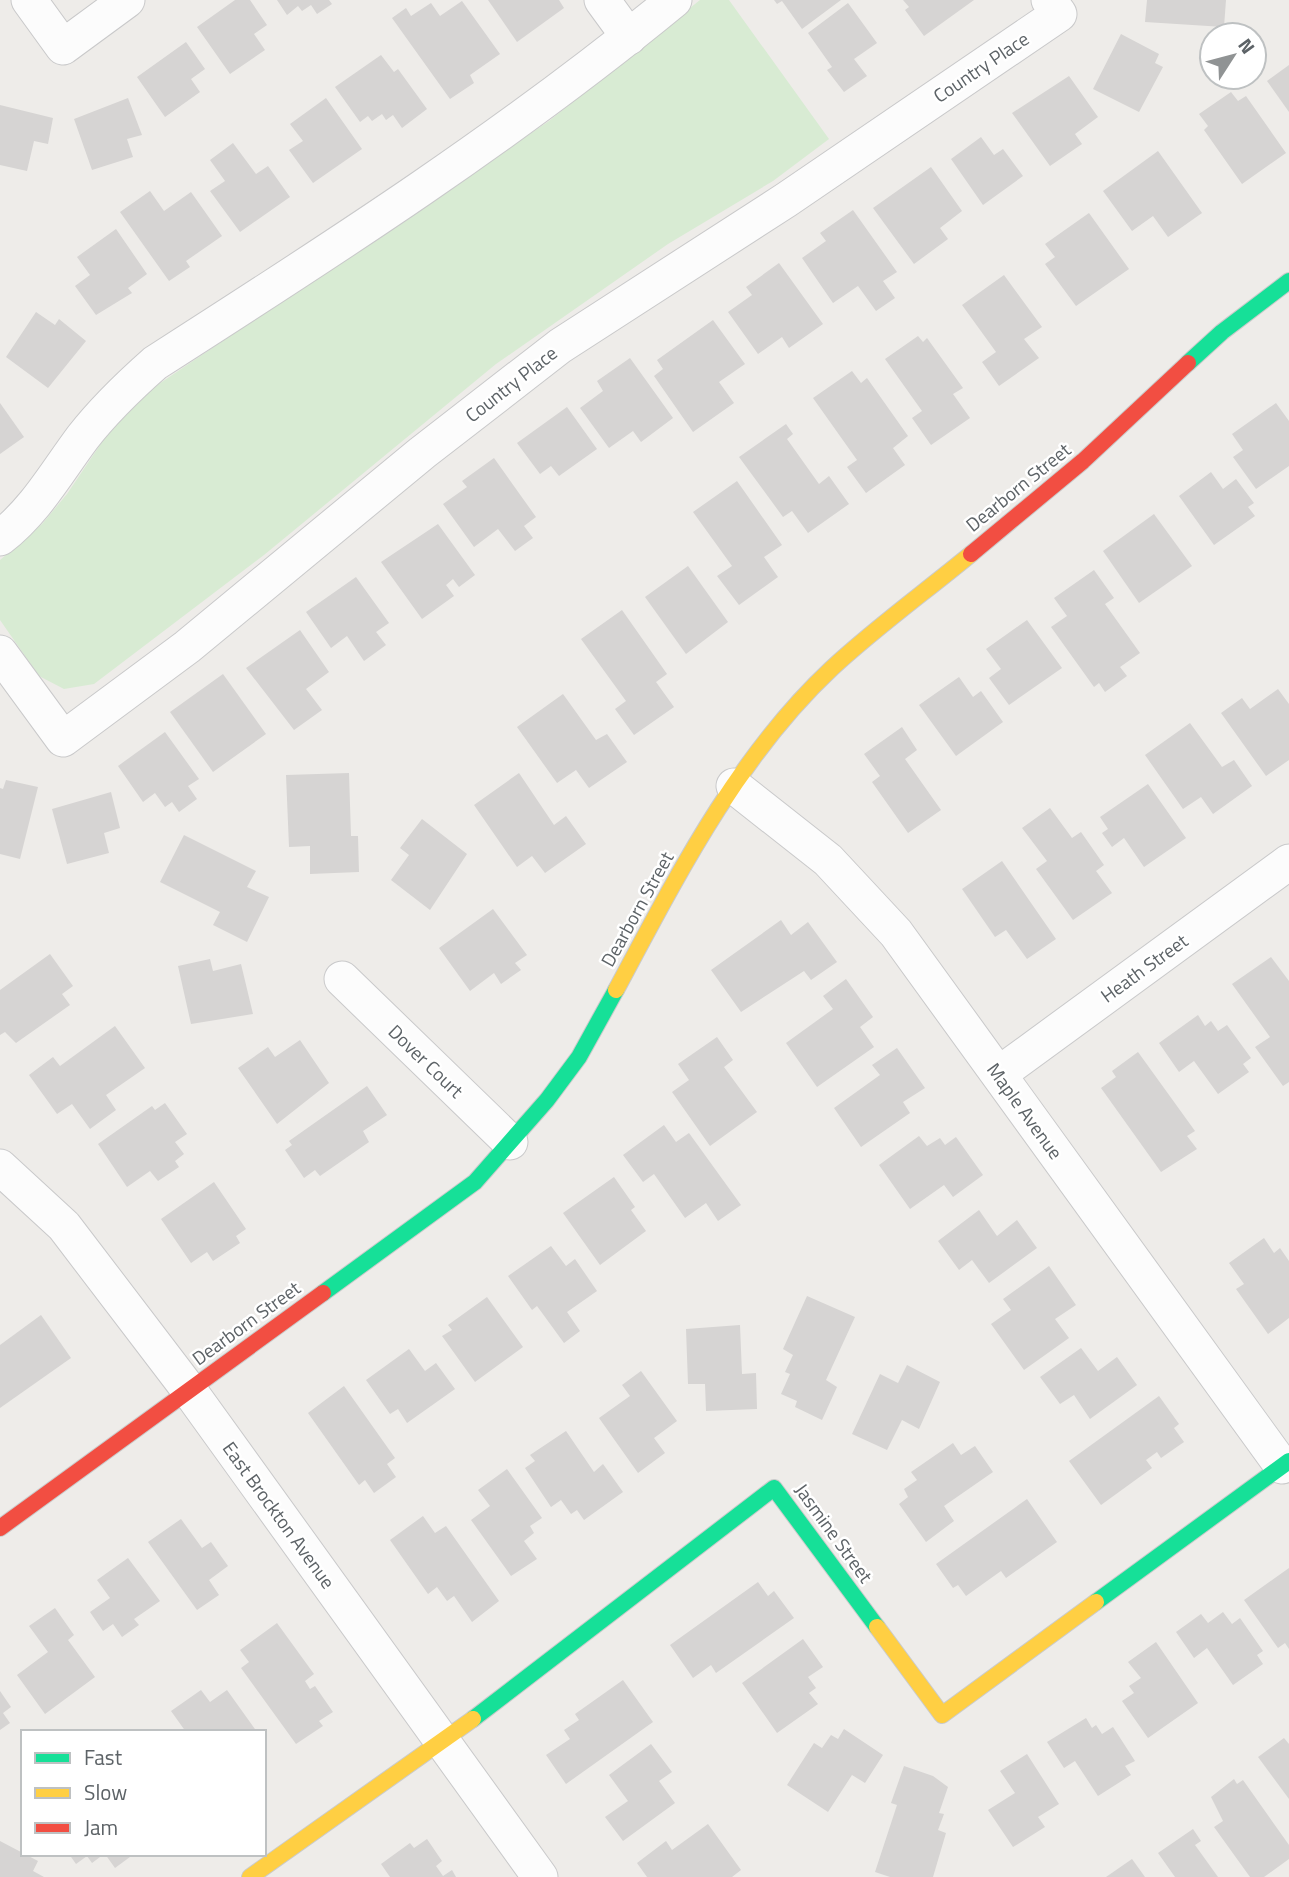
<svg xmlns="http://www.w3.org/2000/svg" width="1289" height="1877" font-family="'Titillium Web',sans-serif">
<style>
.park{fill:#d8ebd3}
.building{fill:#d6d4d3}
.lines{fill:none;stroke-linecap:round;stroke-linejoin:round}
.street-casing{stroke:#c9c9ca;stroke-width:37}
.fast-casing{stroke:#cacbcb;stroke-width:18}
.slow-casing{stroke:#cacbcb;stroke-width:18}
.jam-casing{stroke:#cacbcb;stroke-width:18}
.street{stroke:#fcfcfc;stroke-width:35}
.fast{stroke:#16e098;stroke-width:16}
.slow{stroke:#ffcf43;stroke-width:16}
.jam{stroke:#f24e42;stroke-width:16}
.labels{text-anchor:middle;stroke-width:5;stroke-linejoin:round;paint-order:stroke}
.street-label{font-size:19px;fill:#5d6367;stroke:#fff}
</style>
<rect width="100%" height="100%" fill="#eeece9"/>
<!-- park -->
<polygon class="park" points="700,0 729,0 829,139 773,181 668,244 496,364 264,555 94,684 64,689 39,676 0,620 0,560 42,524 67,494 112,427 144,394 549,121"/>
<!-- building -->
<g class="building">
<polygon points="235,0 250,0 267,25 254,34 265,50 230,74 197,27"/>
<polygon points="277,0 329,0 332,4 317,14 311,5 302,11 298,6 287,15"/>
<polygon points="488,0 559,0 564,8 517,42"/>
<polygon points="774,0 841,0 802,29 782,1 777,4"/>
<polygon points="903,0 974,0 924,36 905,10 909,7"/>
<polygon points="1147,0 1226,0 1224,27 1145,22"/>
<polygon points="462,1 500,54 470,75 474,83 450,99 392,18 406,8 411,16 431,3 440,16"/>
<polygon points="848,3 877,43 854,59 867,76 844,92 827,70 832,67 808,33"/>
<polygon points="1121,34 1159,54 1155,63 1163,67 1139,112 1093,89"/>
<polygon points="186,42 205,69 191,79 200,92 165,117 137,77"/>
<polygon points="381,55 394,72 398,69 427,109 402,128 393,115 386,120 382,114 372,121 368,116 360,122 335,87"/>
<polygon points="1289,65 1289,112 1267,81"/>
<polygon points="1069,76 1098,117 1075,134 1082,144 1050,166 1012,113"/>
<polygon points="1231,92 1238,101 1246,96 1286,153 1242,184 1204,130 1208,126 1199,114"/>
<polygon points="128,98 142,135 127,139 133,157 92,170 74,119"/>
<polygon points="326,98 362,149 313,183 289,150 303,141 290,124"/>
<polygon points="0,105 53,118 48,144 34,141 27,171 0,165"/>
<polygon points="981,137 994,155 1003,149 1023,176 983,205 951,159"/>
<polygon points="233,143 256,174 268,166 290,197 240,232 210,191 225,181 210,160"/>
<polygon points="1158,151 1202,213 1168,237 1153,216 1132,231 1103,191"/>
<polygon points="931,167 962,211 940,228 948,239 914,264 873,208"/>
<polygon points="150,191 164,211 191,192 222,236 186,261 190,267 169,281 120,212"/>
<polygon points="853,210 897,272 883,281 895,298 876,311 858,286 833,303 802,258 826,241 820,233"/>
<polygon points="1089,213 1129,269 1076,306 1045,264 1055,257 1045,244"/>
<polygon points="116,229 147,274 128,288 132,293 96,315 75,286 90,275 77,257"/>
<polygon points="779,263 823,324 789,348 782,337 758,354 728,312 752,295 746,287"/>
<polygon points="1004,275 1042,327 1024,339 1039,358 999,386 982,362 996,352 962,305"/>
<polygon points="36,312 55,325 59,319 86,341 48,388 6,357"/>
<polygon points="713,320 745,364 719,382 734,403 693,432 654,376 663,369 657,360"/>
<polygon points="918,336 923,342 927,338 963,388 953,394 970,418 931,445 912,418 922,411 885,359"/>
<polygon points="630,358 673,418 641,442 633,431 609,448 580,408 603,391 597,381"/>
<polygon points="852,371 861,383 867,378 908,436 893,448 905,465 866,493 847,467 857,460 813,398"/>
<polygon points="0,403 24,437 0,454"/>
<polygon points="1276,403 1289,421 1289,466 1256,489 1233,457 1243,450 1232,434"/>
<polygon points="567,407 597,449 559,476 551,466 540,474 517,443"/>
<polygon points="786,424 793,434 787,439 819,484 829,476 849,504 808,533 792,511 783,517 739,457"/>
<polygon points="494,458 536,517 524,526 533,538 515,551 498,529 474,547 443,504 467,487 462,481"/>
<polygon points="1211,472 1223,489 1236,479 1254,503 1248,507 1255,516 1214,545 1179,496"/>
<polygon points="737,481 782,545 764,557 778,577 739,605 717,576 732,566 693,512"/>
<polygon points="1154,514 1192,566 1139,603 1103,551"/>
<polygon points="438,524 475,575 459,587 453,579 446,585 454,596 422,619 381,562"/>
<polygon points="688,566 728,622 686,654 645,597"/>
<polygon points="1094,570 1114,598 1105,604 1140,653 1120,667 1127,676 1105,692 1099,683 1094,687 1051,627 1067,616 1054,598"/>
<polygon points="356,577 389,623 376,632 386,645 364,661 347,636 331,648 306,612"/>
<polygon points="622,610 667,674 656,682 674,707 634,735 615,709 626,701 581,639"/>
<polygon points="1027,620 1062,668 1009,705 989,678 1001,669 986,649"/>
<polygon points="300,630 329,672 306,689 322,710 294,730 246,668"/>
<polygon points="223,674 266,734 213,772 170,712"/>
<polygon points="959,677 973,697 981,691 1003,722 956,756 919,705"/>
<polygon points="1278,689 1289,704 1289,760 1266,776 1221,713 1242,698 1250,709"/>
<polygon points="563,694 596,740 607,734 627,762 589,788 576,770 557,783 517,727"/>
<polygon points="1190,723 1222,767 1234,760 1252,786 1213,814 1201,797 1183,809 1145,755"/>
<polygon points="902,727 917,750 905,759 941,810 908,833 872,782 880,776 864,754"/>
<polygon points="165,732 199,779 188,786 197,799 179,812 172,802 165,807 155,793 143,802 118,766"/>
<polygon points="349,773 351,836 358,836 359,872 310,874 310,846 289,847 286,775"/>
<polygon points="519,773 554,825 566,816 586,844 545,873 532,856 517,867 474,805"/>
<polygon points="6,780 38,787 20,859 0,854 0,788 3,789"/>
<polygon points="1148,784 1186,838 1144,867 1124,838 1112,847 1102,833 1108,829 1100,817"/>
<polygon points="111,792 120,828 104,833 109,853 67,864 52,809"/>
<polygon points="1050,808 1072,838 1081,832 1104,865 1096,871 1112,893 1073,920 1036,869 1047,861 1022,828"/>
<polygon points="422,819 467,854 430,910 391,880 409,855 400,848"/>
<polygon points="184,835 256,871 247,887 269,897 247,942 213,925 220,912 160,882"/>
<polygon points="1002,861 1056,939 1027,959 1006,930 995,937 962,889"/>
<polygon points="493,909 527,955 515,963 521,970 501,984 494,973 470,991 439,948"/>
<polygon points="781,920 791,935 808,922 837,962 811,980 804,971 741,1012 711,970"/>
<polygon points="50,954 73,986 62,994 70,1005 16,1043 5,1032 0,1035 0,990"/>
<polygon points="1271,957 1289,981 1289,1082 1283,1086 1255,1047 1270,1037 1232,984"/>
<polygon points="210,959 213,971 241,964 253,1014 191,1024 178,966"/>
<polygon points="846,979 873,1017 860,1027 874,1047 817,1087 786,1043 833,1009 823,996"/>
<polygon points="1198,1015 1205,1026 1211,1021 1218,1031 1227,1025 1251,1058 1243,1064 1249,1072 1218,1094 1194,1061 1179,1072 1159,1043"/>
<polygon points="115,1026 145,1068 106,1095 116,1110 90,1129 72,1104 57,1114 29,1075 53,1057 60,1066"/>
<polygon points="717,1037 733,1060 724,1067 757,1112 710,1146 672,1092 689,1080 678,1064"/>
<polygon points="300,1040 329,1083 277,1124 238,1068 268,1047 275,1057"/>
<polygon points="897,1048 925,1088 903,1102 910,1113 861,1147 834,1108 880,1075 872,1065"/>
<polygon points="1138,1052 1195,1131 1187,1136 1197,1149 1161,1172 1101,1088 1116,1077 1112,1071"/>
<polygon points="367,1086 387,1115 363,1131 369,1142 320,1176 315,1170 304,1178 285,1150 292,1145 289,1141"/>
<polygon points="165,1103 187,1134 175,1142 184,1154 175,1161 179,1167 158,1181 150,1171 127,1187 98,1144 152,1106 155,1110"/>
<polygon points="664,1125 676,1142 689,1133 741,1205 718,1221 706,1203 685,1218 654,1174 643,1182 623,1155"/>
<polygon points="919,1136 927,1146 940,1138 945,1145 956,1137 983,1175 953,1197 944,1185 910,1209 879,1165"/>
<polygon points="614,1177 635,1207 631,1210 646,1231 600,1265 563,1213"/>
<polygon points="214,1182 246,1229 236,1236 240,1243 213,1261 207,1252 191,1263 161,1219"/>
<polygon points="979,1210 997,1236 1017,1220 1037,1248 989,1283 972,1260 959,1270 938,1241"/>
<polygon points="1264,1238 1274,1253 1280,1248 1289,1261 1289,1318 1268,1334 1236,1289 1244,1284 1229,1263"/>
<polygon points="551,1246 566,1266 575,1259 597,1291 567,1312 580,1331 564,1343 537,1306 532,1310 508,1276"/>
<polygon points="1049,1266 1076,1305 1055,1319 1069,1338 1024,1370 991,1324 1011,1310 1003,1299"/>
<polygon points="807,1296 855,1317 826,1380 837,1387 822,1420 795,1407 797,1401 781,1394 790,1374 785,1372 793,1355 783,1349"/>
<polygon points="487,1297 523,1347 475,1382 442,1336 452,1330 448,1325"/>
<polygon points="41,1315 71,1358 0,1408 0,1345"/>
<polygon points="740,1325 742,1374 756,1373 757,1409 706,1411 705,1384 688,1384 686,1329"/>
<polygon points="1081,1348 1098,1371 1117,1357 1137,1385 1090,1419 1074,1395 1060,1404 1040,1377"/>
<polygon points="409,1349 425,1371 436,1363 455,1389 407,1423 398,1409 390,1414 366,1380"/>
<polygon points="907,1365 940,1382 919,1429 902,1420 887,1450 852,1434 880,1374 898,1383"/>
<polygon points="641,1371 677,1421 654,1438 665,1453 638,1473 599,1418 630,1396 622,1385"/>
<polygon points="344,1386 395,1458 387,1464 396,1477 374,1493 365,1480 359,1485 308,1413"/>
<polygon points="1159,1396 1179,1424 1174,1428 1184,1442 1161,1458 1157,1452 1146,1460 1152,1468 1101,1505 1069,1461"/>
<polygon points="566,1431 594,1472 603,1464 623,1492 584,1520 577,1510 571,1514 561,1500 551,1507 525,1468 535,1461 530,1455"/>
<polygon points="953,1443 961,1455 975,1446 993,1472 944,1506 954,1521 926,1542 899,1504 908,1497 904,1489 917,1480 911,1472"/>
<polygon points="507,1469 542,1518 530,1526 534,1533 524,1541 537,1559 511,1576 471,1520 490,1506 478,1490"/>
<polygon points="1027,1499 1057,1542 1006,1578 1001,1571 966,1596 958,1585 953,1588 936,1564"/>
<polygon points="423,1516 435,1533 446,1526 499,1601 472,1622 454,1596 447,1601 437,1587 428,1594 390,1540"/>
<polygon points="181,1519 202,1548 211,1542 228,1566 209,1580 219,1595 197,1610 148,1542"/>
<polygon points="128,1558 160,1601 134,1619 139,1625 122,1637 113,1624 103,1631 90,1612 110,1598 97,1580"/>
<polygon points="1289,1568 1289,1649 1285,1643 1278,1648 1244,1600"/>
<polygon points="758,1582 768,1596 774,1591 794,1618 716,1673 711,1665 693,1678 670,1645"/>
<polygon points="55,1608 74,1635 68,1640 95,1677 45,1714 17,1675 48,1652 29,1626"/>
<polygon points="1223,1612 1232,1624 1240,1618 1263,1651 1257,1655 1263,1664 1233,1685 1207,1648 1194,1658 1176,1632 1201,1614 1208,1623"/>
<polygon points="277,1623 314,1674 305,1681 310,1689 315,1686 333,1712 319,1721 323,1726 296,1744 241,1668 249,1662 240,1650"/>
<polygon points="803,1639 823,1667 808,1677 816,1688 809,1693 818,1704 777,1733 742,1683"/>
<polygon points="1156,1642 1198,1703 1148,1738 1122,1701 1134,1693 1129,1686 1141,1678 1128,1662"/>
<polygon points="623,1680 653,1722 566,1784 546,1755 570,1739 564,1730 579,1720 575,1714"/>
<polygon points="201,1690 210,1702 227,1690 257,1732 186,1732 171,1711"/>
<polygon points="0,1691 11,1707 3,1713 10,1723 0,1730"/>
<polygon points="1086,1718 1092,1728 1096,1725 1102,1734 1113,1727 1135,1761 1125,1766 1131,1775 1098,1796 1075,1761 1064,1768 1047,1742"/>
<polygon points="844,1729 883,1755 865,1783 852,1775 828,1812 787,1785 814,1743 822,1748 831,1735 838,1739"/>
<polygon points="1284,1738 1289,1744 1289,1799 1258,1757"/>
<polygon points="651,1744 672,1772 659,1781 675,1803 623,1841 605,1817 628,1801 609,1775"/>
<polygon points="1027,1754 1059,1804 1038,1817 1045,1827 1013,1847 988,1810 1015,1793 1000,1771"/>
<polygon points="904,1766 933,1776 948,1787 939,1813 944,1814 938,1830 946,1833 933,1877 890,1877 875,1872 897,1805 891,1803"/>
<polygon points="1234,1779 1237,1784 1243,1780 1289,1845 1289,1859 1264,1877 1250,1877 1214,1827 1223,1821 1211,1797"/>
<polygon points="708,1824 741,1870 732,1877 647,1877 637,1863 666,1841 672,1850"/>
<polygon points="1193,1829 1201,1841 1195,1845 1218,1877 1175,1877 1158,1853"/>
<polygon points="427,1839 442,1861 436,1866 443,1876 452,1870 456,1877 390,1877 381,1864 410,1843 414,1848"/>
<polygon points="0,1841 38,1861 33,1871 44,1877 0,1877"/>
<polygon points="69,1854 104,1854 92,1863 87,1856 76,1864"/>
<polygon points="105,1854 134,1854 115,1868"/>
<polygon points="1132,1859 1145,1877 1106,1877"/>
</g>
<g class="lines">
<defs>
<g id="street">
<polyline points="29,0 63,47 127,0"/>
<polyline points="602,0 629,37"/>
<path d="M0,538C36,510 56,473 83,437C104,410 129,386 155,363C333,249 510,135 674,0"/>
<polyline points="0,653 63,739 187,647 422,453 560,346 786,200 1059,14 1049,0"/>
<polyline points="734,786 828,860 896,933 1282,1466"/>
<polyline points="342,979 510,1142"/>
<polyline points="999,1074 1289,862"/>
<polyline points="0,1167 64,1226 189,1390 540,1877"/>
</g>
<g id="fast">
<polyline points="1188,363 1222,332 1289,281"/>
<polyline points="323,1293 475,1182 547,1100 579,1057 616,990"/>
<polyline points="1096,1602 1289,1461"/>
<polyline points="473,1719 774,1488 877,1627"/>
</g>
<g id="slow">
<path d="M616,990C676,878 737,757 831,669C875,628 925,592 971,554"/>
<polyline points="877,1627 942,1715 1096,1602"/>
<polyline points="250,1877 473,1719"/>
</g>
<g id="jam">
<polyline points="971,554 1083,461 1188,363"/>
<polyline points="0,1528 323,1293"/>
</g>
</defs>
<!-- street casing -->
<use href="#street" class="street-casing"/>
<!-- fast casing -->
<use href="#fast" class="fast-casing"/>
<!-- slow casing -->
<use href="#slow" class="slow-casing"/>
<!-- jam casing -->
<use href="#jam" class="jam-casing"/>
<!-- street -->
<use href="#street" class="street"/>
<!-- fast -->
<use href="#fast" class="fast"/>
<!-- slow -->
<use href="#slow" class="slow"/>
<!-- jam -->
<use href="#jam" class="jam"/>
</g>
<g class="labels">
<!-- street labels -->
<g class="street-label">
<text transform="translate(981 67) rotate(-34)" y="7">Country Place</text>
<text transform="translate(511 384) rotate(-38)" y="7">Country Place</text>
<text transform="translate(1018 487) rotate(-39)" y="7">Dearborn Street</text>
<text transform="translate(637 909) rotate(-61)" y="7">Dearborn Street</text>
<text transform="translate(1144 968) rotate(-36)" y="7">Heath Street</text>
<text transform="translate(426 1061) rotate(44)" y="7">Dover Court</text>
<text transform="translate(1025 1111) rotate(54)" y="7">Maple Avenue</text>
<text transform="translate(246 1323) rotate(-36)" y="7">Dearborn Street</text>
<text transform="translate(279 1515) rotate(54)" y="7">East Brockton Avenue</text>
<text transform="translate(834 1533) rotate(54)" y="7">Jasmine Street</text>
</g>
</g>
<!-- legend -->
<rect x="21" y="1730" width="245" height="126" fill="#ffffff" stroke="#bec1c2" stroke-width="2"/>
<rect x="35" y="1753" width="35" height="10" fill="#16e098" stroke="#bec1c2" stroke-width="2"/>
<text x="84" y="1765" font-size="21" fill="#5d6367">Fast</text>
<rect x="35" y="1788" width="35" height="10" fill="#ffcf43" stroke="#bec1c2" stroke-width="2"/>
<text x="84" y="1800" font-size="21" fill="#5d6367">Slow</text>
<rect x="35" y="1823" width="35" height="10" fill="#f24e42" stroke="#bec1c2" stroke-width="2"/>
<text x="84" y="1835" font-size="21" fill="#5d6367">Jam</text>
<!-- north arrow -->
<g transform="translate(1233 56) rotate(54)"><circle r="33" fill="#ffffff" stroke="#bec1c2" stroke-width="2"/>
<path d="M0-5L12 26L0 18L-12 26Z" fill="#909394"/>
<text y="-10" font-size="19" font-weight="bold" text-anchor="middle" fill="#5d6367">N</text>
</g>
</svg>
